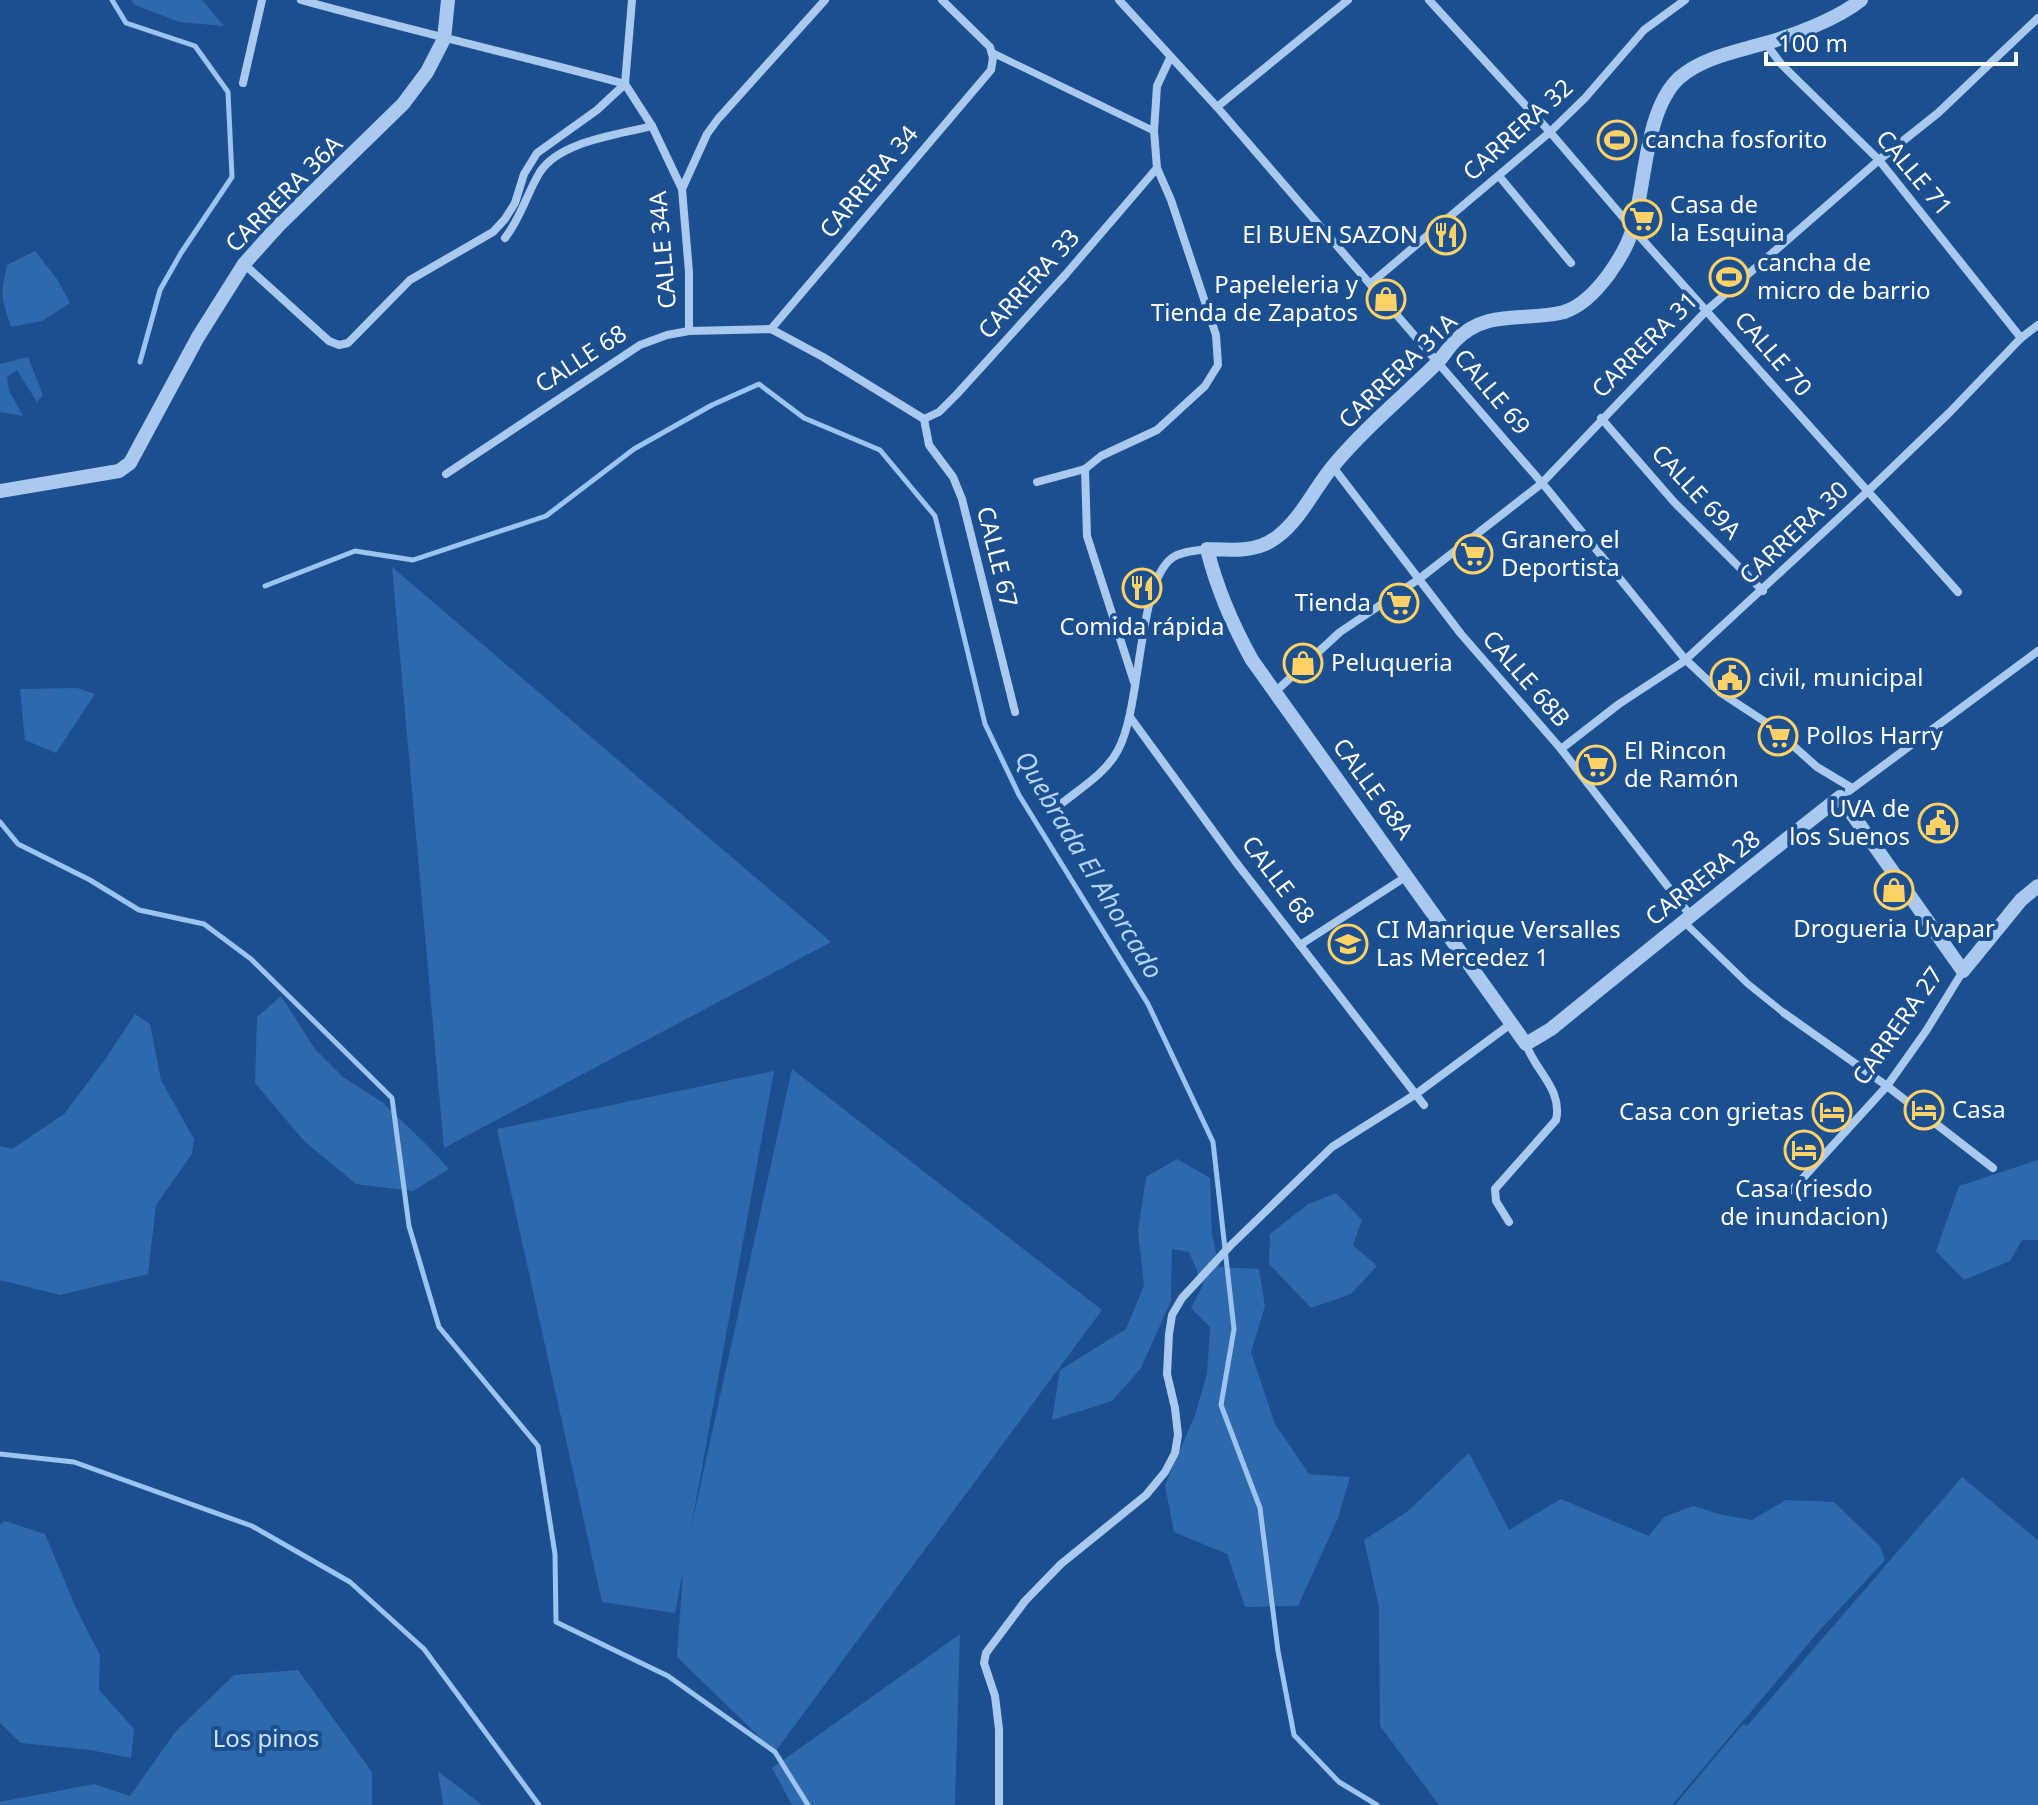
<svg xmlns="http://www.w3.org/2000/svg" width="2038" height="1805" font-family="'Noto Sans',sans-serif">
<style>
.green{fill:#2e69ad}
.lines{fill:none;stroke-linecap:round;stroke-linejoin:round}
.stream{stroke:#9cc4f0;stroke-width:5}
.pedestrian{stroke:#a9c9ee;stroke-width:7}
.minor{stroke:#a9c9ee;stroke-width:8}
.tertiary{stroke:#a9c9ee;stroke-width:14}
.labels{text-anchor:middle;stroke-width:8;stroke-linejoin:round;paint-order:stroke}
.street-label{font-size:24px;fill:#fff;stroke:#1b4f8f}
.poi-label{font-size:24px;fill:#fff;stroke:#1b4f8f;text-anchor:start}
.park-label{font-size:24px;fill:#cfe3fa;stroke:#1b4f8f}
.water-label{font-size:26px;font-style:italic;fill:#b5d3f5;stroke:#1b4f8f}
</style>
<rect width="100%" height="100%" fill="#1b4f8f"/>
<!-- green -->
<g class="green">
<polygon points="131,0 202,0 224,26 179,22 135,5"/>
<path d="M35,251L57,279L70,303L42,321L11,327C1,295 0,299 7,265Z"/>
<polygon points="1740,258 1749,270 1719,295 1709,284"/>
<polygon points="28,357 43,395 37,402 17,370 7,377 9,391 23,416 0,412 0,364"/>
<polygon points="392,567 831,942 444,1148"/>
<polygon points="77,688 95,694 56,753 25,740 20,689"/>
<polygon points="281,996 315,1049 343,1077 382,1102 428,1146 449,1169 413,1191 356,1184 305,1142 255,1083 257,1017"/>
<polygon points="135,1014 150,1024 161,1080 194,1139 192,1154 156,1205 148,1274 60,1295 0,1280 0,1146 12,1149 64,1114 104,1061"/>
<polygon points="792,1069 1102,1310 775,1752 677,1657 683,1571 675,1613 602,1602 497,1129 774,1071 691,1528"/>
<polygon points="1177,1159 1210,1178 1212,1234 1219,1267 1259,1269 1265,1306 1251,1352 1275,1424 1309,1474 1350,1477 1338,1518 1298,1606 1245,1607 1227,1554 1174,1532 1165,1485 1195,1415 1207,1374 1210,1327 1191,1308 1203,1285 1189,1252 1172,1249 1171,1301 1141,1368 1112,1401 1052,1420 1060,1370 1126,1329 1144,1286 1138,1231 1146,1177"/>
<polygon points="2038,1160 2038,1240 2022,1240 2010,1261 1964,1280 1936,1251 1959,1186"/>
<polygon points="1336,1193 1362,1220 1353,1245 1377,1266 1351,1294 1311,1308 1269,1264 1270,1234 1308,1204"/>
<polygon points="1469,1453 1509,1530 1561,1499 1649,1536 1664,1517 1693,1506 1723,1515 1752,1520 1786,1500 1834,1502 1880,1546 1885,1560 1819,1631 1672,1805 1439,1805 1380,1726 1379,1607 1364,1540 1408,1511"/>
<polygon points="1962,1477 2038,1540 2038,1805 1675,1805 1743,1724 1747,1726"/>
<polygon points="5,1521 45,1534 76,1608 100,1655 99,1690 134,1729 131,1758 90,1750 21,1743 0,1723 0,1524"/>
<polygon points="960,1634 955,1805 792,1805 772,1768"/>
<polygon points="298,1670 372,1772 372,1805 0,1805 0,1802 94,1784 130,1796 176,1731 234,1675"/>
<polygon points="438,1771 482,1805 443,1805"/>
</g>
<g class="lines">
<!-- stream -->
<g class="stream">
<polyline points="112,0 126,23 195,46 228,92 232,177 181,253 160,290 140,362"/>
<polyline points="265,586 355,551 413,560 546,516 634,449 712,405 759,384 804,418 880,450 935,516 985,724 1019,795 1148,1004 1213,1142 1234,1329 1221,1405 1260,1508 1278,1651 1294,1735 1339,1782 1377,1805"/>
<polyline points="0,822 18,844 90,880 139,910 204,924 251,959 392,1098 409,1226 439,1327 538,1446 555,1554 556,1622 668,1676 775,1752 808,1805"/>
<polyline points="0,1454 74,1462 252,1526 350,1582 424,1649 539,1805"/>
</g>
<!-- pedestrian -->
<g class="pedestrian">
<polyline points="993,53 1154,131"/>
<polyline points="1683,921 1748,984 1784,1013"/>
</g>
<!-- minor -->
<g class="minor">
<path d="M301,0C409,30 517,55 625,84"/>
<polyline points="1119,0 1217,107 1548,490 1684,658 1721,693 1770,725 1817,767 1852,788"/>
<polyline points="1429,0 1550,132 1633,229 1958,592"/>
<polyline points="1766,44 1782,65 1879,160 2021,338"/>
<polyline points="243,83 262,0"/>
<polyline points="625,84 652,126 682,189 689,272 689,331"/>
<polyline points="625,84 632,0"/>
<polyline points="1217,107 1348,0"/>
<polyline points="1499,176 1571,263"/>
<polyline points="682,189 707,134 718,119 825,0"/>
<path d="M505,238C522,216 526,195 540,172C560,141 618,135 652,126"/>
<polyline points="244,264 329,341 339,345 348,343 410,280 493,232 505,219 515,203 524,174 537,153 597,110 625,84"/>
<polyline points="1370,284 1550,132 1585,98 1644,30 1685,0"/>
<polyline points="771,329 991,70 993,58 990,47 942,0"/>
<polyline points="1601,418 1674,502 1763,591"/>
<polyline points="924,419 939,412 957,394 1066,274 1157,168"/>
<polyline points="924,419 929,445 953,477 962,499 1015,712"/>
<polyline points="1333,467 1461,634 1561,749 1690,915"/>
<polyline points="1085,469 1087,536 1135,685"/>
<polyline points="446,474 640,345 667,335 689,331 771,329 823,357 924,419"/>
<polyline points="1037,482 1085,469 1101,456 1157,430 1205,386 1218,365 1216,335 1171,200 1157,168 1154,131 1157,86 1170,58"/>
<polyline points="1275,692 1340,632 1419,579 1541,484 1707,310 1879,160 1938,113 2038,18"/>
<polyline points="1130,717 1235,861 1424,1105"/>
<polyline points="1561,749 1619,704 1683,662 1867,492 1949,413 2021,338 2038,325"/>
<polyline points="1849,791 2038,651"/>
<path d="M1056,808C1076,791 1106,774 1118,750C1142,707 1137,584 1172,558C1181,551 1196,551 1207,549"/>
<polyline points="1300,945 1407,876"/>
<polyline points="1784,1013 1887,1086 1993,1168"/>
<polyline points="1792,1190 1887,1086 1926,1031 1963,971"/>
<path d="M1509,1222L1496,1201L1495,1189L1556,1120C1563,1089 1535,1071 1526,1044"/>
<polyline points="999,1805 999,1729 995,1696 984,1663 986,1653 1025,1601 1061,1564 1146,1495 1165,1472 1175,1453 1178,1435 1175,1408 1167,1374 1169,1334 1172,1315 1182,1298 1230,1246 1332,1147 1416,1094 1512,1023"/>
</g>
<!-- tertiary -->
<g class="tertiary">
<path d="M1861,0C1837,19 1793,36 1762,44C1734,52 1702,58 1679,78C1644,111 1646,186 1632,231C1627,247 1619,260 1609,274C1598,289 1583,306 1564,312C1525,322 1487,308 1455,341C1448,348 1443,357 1436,364C1401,398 1364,429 1333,466C1314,489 1301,519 1277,537C1256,553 1231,550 1207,549C1217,589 1232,624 1252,660L1526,1044L1551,1029C1647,951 1743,873 1840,797L1963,971L2021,900L2038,886"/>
<polyline points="0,491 119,471 130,463 198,337 244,264 278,226 403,104 427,72 444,39 448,0"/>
</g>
</g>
<!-- icons -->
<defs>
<symbol id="stadium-ring" viewBox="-11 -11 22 22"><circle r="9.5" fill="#1b4f8f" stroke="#ffd166" stroke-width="1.5"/><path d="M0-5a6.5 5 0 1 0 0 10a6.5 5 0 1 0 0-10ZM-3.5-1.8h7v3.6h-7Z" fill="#ffd166"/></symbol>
<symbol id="supermarket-ring" viewBox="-11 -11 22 22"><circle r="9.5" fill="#1b4f8f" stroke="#ffd166" stroke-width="1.5"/><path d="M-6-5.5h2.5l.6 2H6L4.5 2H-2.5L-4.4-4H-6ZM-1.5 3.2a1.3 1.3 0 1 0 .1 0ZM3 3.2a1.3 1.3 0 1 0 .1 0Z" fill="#ffd166"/></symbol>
<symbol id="restaurant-ring" viewBox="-11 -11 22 22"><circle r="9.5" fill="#1b4f8f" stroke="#ffd166" stroke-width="1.5"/><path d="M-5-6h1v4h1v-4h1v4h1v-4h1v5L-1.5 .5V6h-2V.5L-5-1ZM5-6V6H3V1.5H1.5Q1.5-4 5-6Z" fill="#ffd166"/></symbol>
<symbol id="shop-ring" viewBox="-11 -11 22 22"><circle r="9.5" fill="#1b4f8f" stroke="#ffd166" stroke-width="1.5"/><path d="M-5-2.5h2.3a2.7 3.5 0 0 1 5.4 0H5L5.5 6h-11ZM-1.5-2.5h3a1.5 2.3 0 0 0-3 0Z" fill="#ffd166"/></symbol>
<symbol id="civic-ring" viewBox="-11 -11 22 22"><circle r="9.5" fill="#1b4f8f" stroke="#ffd166" stroke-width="1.5"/><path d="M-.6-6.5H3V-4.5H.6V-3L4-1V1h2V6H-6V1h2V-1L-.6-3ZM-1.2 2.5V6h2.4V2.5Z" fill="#ffd166"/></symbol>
<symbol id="school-ring" viewBox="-11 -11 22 22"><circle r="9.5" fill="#1b4f8f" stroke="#ffd166" stroke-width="1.5"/><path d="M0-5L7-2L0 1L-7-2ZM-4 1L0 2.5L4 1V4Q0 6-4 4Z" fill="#ffd166"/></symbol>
<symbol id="hotel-ring" viewBox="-11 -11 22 22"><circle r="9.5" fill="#1b4f8f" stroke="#ffd166" stroke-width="1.5"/><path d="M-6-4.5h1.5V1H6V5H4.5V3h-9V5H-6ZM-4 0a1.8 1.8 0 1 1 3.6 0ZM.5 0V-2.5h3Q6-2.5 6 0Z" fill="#ffd166"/></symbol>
</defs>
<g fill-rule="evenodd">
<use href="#stadium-ring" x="1595" y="118" width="44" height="44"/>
<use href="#supermarket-ring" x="1620" y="197" width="44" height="44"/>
<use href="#restaurant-ring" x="1424" y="213" width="44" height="44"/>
<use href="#stadium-ring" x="1707" y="255" width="44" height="44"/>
<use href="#shop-ring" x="1364" y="277" width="44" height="44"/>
<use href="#supermarket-ring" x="1451" y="532" width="44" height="44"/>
<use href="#restaurant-ring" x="1120" y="566" width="44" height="44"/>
<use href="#supermarket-ring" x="1377" y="581" width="44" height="44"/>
<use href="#shop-ring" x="1281" y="641" width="44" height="44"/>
<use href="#civic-ring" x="1708" y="656" width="44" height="44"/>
<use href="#supermarket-ring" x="1756" y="714" width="44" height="44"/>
<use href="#supermarket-ring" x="1574" y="743" width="44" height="44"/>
<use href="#civic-ring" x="1916" y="801" width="44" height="44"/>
<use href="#shop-ring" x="1872" y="868" width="44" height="44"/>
<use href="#school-ring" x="1326" y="922" width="44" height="44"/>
<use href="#hotel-ring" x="1902" y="1088" width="44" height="44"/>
<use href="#hotel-ring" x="1810" y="1090" width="44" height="44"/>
<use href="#hotel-ring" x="1782" y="1128" width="44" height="44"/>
</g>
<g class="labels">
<!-- street labels -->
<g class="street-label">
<text transform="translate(1518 130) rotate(-42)" y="8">CARRERA 32</text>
<text transform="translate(1914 173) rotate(50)" y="8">CALLE 71</text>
<text transform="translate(869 182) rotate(-50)" y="8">CARRERA 34</text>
<text transform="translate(284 194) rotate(-45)" y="8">CARRERA 36A</text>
<text transform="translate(663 250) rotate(-95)" y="8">CALLE 34A</text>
<text transform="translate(1029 284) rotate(-48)" y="8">CARRERA 33</text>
<text transform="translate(1645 345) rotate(-45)" y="8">CARRERA 31</text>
<text transform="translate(1773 354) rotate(49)" y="8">CALLE 70</text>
<text transform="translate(581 359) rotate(-33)" y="8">CALLE 68</text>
<text transform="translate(1398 371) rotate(-44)" y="8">CARRERA 31A</text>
<text transform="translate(1492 392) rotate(50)" y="8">CALLE 69</text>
<text transform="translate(1696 492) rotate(47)" y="8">CALLE 69A</text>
<text transform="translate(1794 533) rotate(-43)" y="8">CARRERA 30</text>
<text transform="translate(997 557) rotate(76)" y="8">CALLE 67</text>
<text transform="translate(1526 679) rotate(49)" y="8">CALLE 68B</text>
<text transform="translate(1373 789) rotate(54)" y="8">CALLE 68A</text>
<text transform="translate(1703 878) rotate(-38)" y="8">CARRERA 28</text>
<text transform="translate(1278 880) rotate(53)" y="8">CALLE 68</text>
<text transform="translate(1898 1026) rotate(-55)" y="8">CARRERA 27</text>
</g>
<!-- poi labels -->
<g class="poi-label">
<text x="1645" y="148">cancha fosforito</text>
<text x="1670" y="213">Casa de<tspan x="1670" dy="28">la Esquina</tspan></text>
<text x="1418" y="243" text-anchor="end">El BUEN SAZON</text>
<text x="1757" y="271">cancha de<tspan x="1757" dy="28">micro de barrio</tspan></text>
<text x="1358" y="293" text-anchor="end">Papeleleria y<tspan x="1358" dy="28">Tienda de Zapatos</tspan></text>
<text x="1501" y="548">Granero el<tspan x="1501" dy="28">Deportista</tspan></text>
<text x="1371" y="611" text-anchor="end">Tienda</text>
<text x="1142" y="635" text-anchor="middle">Comida rápida</text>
<text x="1331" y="671">Peluqueria</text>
<text x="1758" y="686">civil, municipal</text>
<text x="1806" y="744">Pollos Harry</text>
<text x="1624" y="759">El Rincon<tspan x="1624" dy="28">de Ramón</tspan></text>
<text x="1910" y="817" text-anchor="end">UVA de<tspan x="1910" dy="28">los Suenos</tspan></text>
<text x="1894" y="937" text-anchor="middle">Drogueria Uvapar</text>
<text x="1376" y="938">CI Manrique Versalles<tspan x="1376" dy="28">Las Mercedez 1</tspan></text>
<text x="1952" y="1118">Casa</text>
<text x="1804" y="1120" text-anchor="end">Casa con grietas</text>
<text x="1804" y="1197" text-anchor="middle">Casa (riesdo<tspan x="1804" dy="28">de inundacion)</tspan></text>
</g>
<!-- park labels -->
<g class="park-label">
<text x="266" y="1747">Los pinos</text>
</g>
<!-- water labels -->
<g class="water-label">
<text transform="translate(1089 865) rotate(59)" y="9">Quebrada El Ahorcado</text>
</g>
</g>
<!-- scale -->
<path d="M1766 52v12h250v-12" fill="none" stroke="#ffffff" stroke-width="4"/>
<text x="1778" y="52" font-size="24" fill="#ffffff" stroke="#1b4f8f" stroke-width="6" paint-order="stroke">100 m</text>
</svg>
